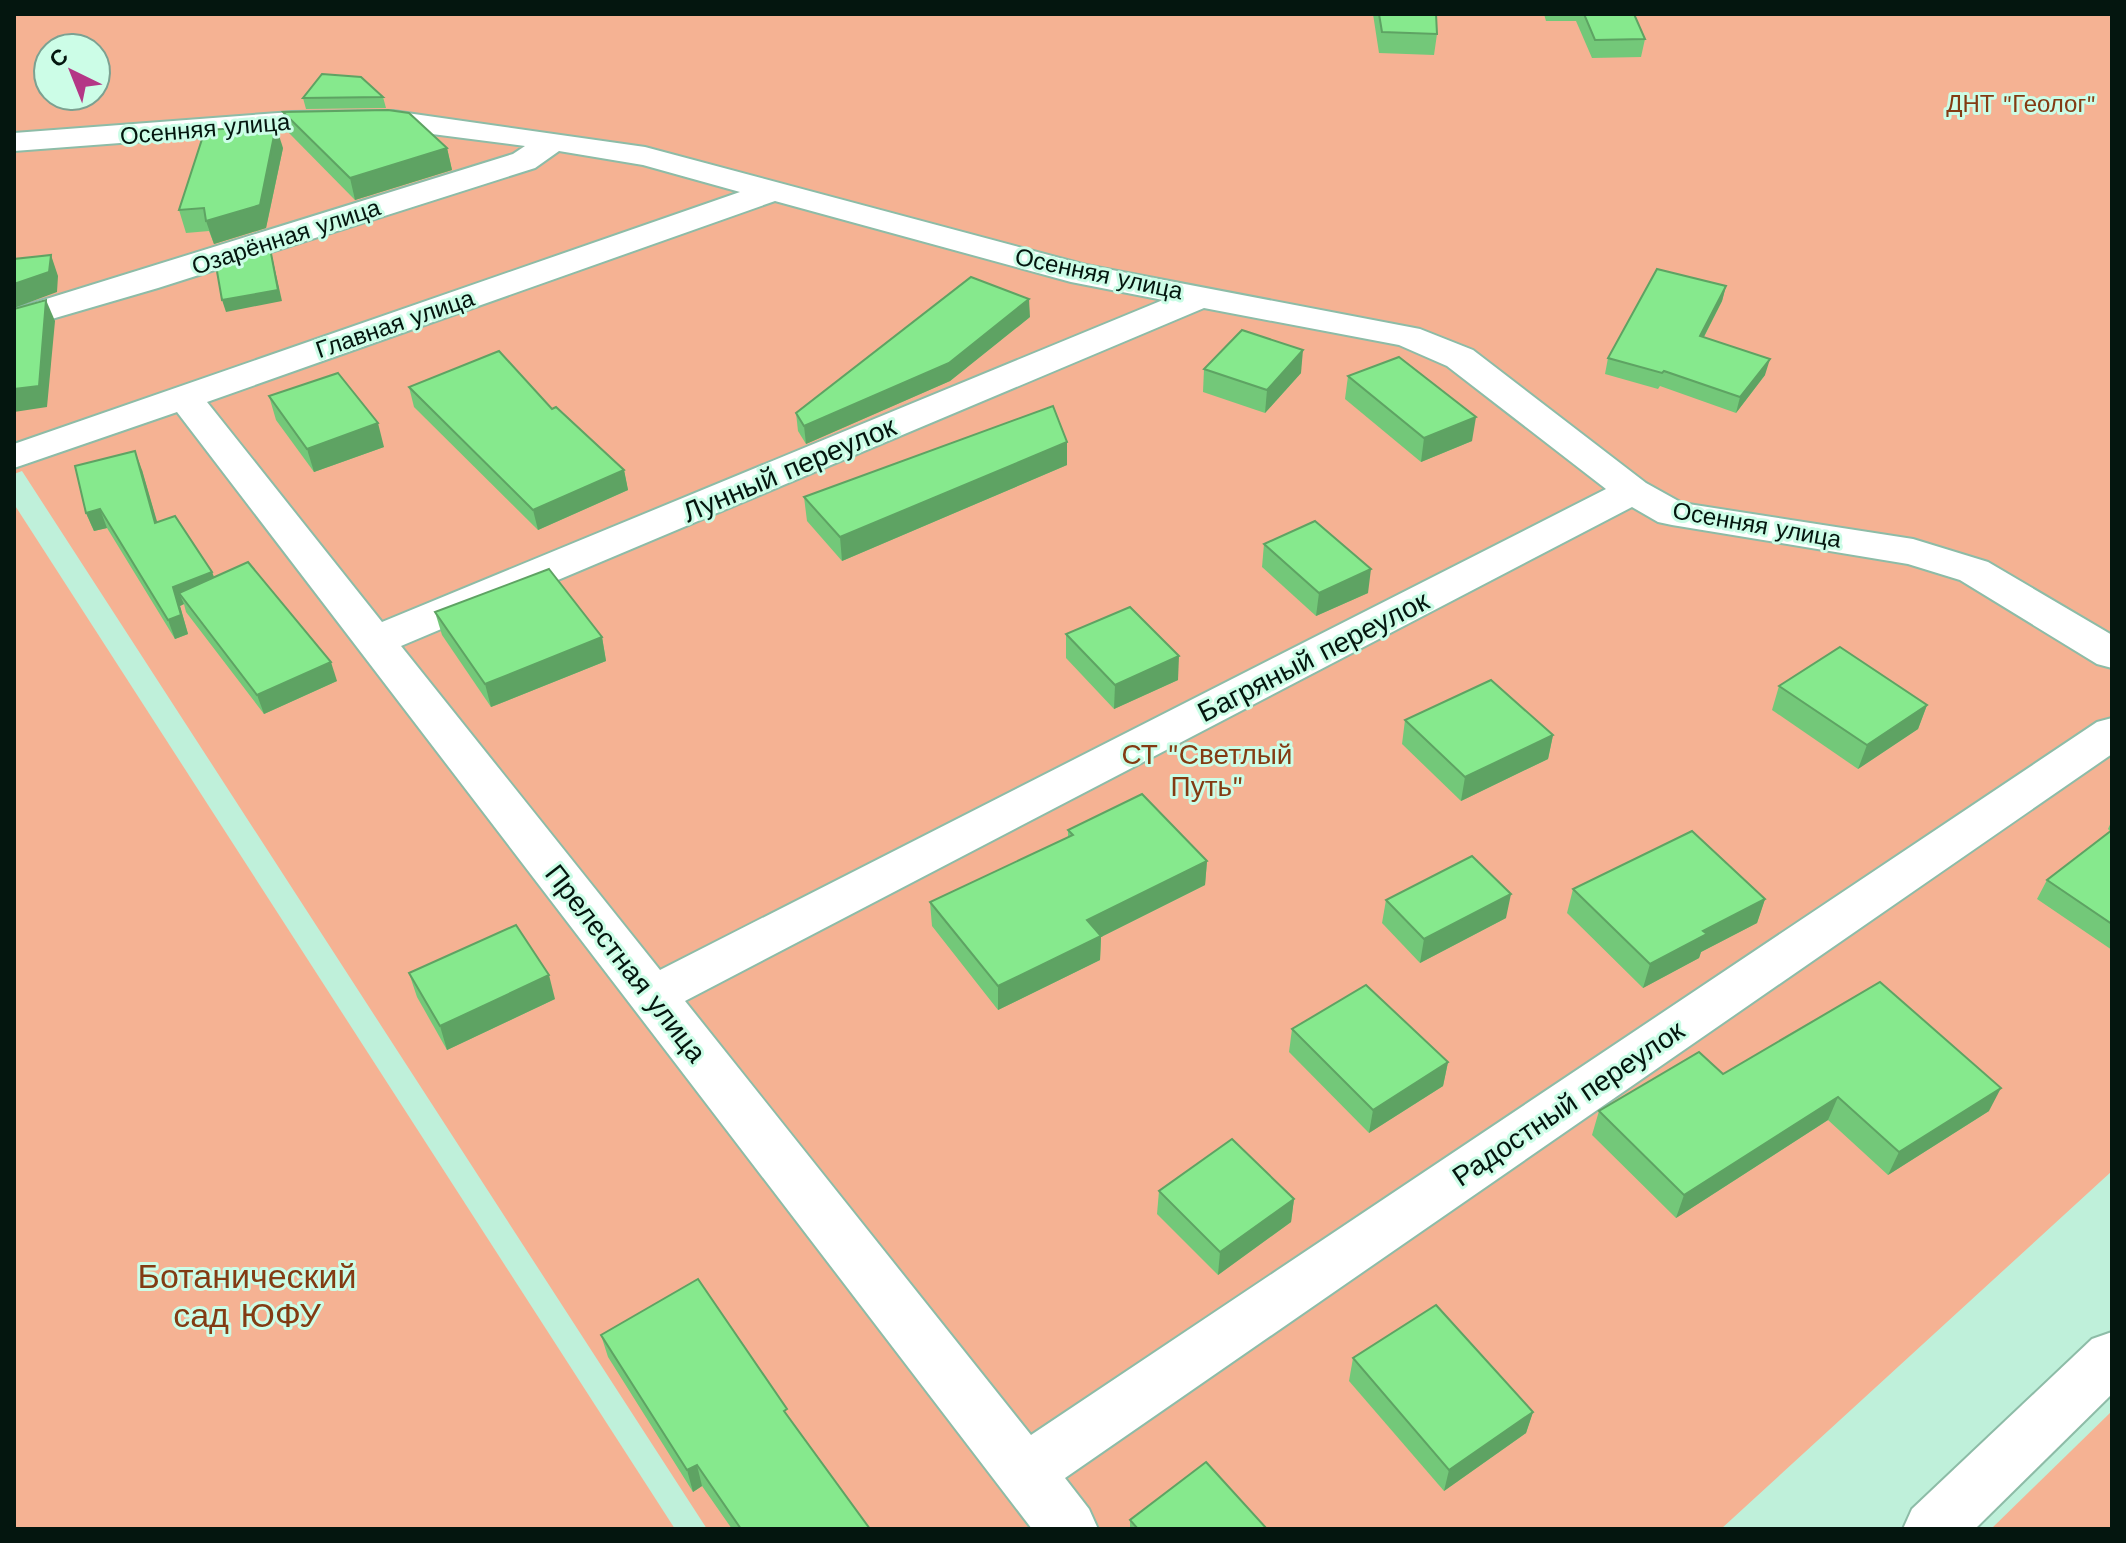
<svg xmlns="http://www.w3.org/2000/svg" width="2126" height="1543" font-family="'Work Sans',sans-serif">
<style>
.green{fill:#f5b293;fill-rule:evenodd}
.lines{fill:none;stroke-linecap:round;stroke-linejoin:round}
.street-casing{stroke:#8dbca7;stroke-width:4}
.street{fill:#fff;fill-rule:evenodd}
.wall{fill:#73c879}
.shaded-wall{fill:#5ea363}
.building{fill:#86e98d;stroke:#5ea363;stroke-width:2}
.labels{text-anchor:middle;stroke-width:6;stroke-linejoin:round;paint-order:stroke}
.far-park-label{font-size:24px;fill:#833b13;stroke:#ccfde7}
.far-street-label{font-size:24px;fill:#04160f;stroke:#ccfde7}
.street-label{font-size:28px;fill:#04160f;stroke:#ccfde7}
.park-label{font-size:28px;fill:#833b13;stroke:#ccfde7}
.near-park-label{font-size:34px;fill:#833b13;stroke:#ccfde7}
</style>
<rect width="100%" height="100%" fill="#bff0da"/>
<!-- green -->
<g class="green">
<path d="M14,14H2112V1171L1721,1529H707L22,471L14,474ZM48,48H96V96H48Z"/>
<polygon points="14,504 675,1529 14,1529"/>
<polygon points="2112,1411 2112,1529 1991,1529"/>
</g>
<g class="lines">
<defs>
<g id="street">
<path d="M393,111L645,147L1086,265L1420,329L1473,350L1646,483L1682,503L1913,539L1988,562L2112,635V668L2097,664L1960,580L1908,564L1672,525L1658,522L1632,507L685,1001L1031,1435L2097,722L2112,718V754L1065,1478L1089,1509L1098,1529H1032L177,412L14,468V444L740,192L643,165L559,151L535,168L158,288L14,330V309L513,154L525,146L393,129L292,130L14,151V133L292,112ZM775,201L1071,282L1163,300L382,622L207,402ZM1204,308L1399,345L1447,366L1606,489L660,970L401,646Z"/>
<polygon points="2112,1332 2112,1394 1975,1529 1903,1529 1912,1509 2092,1339"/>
</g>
</defs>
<!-- street casing -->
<use href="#street" class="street-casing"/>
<!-- street -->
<use href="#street" class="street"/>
</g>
<!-- wall -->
<g class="wall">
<polygon points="1373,14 1457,14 1436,14 1437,34 1434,55 1379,53"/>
<polygon points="1544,14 1634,14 1645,39 1641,57 1592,58 1576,21 1546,21"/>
<polygon points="383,97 386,108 306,109 303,98"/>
<polygon points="283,112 447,148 452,170 355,200 289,133"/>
<polygon points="283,148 266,228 214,244 209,231 186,233 179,210"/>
<polygon points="1726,286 1722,301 1704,337 1765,375 1736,413 1660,386 1658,389 1605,374 1608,358"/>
<polygon points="1030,317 950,381 806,444 798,431 796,413"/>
<polygon points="1204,369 1301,373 1265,413 1203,392"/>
<polygon points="1348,376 1472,441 1421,462 1345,399"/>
<polygon points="409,387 624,470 628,490 538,530 414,407"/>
<polygon points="269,396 384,447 314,472 276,420"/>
<polygon points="1067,442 1067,465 842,561 807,521 804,497"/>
<polygon points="142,470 157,523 212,572 214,577 337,681 264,714 186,612 184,604 180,606 188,634 175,639 107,528 94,531 86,513"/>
<polygon points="1264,544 1368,593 1316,616 1262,567"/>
<polygon points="435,612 602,637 606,661 491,707 442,635"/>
<polygon points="1066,634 1178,680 1114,709 1066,658"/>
<polygon points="1779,686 1927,705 1918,729 1858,769 1772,710"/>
<polygon points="1405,720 1553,735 1548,759 1461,801 1402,744"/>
<polygon points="2112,820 2112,950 2037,899 2047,880 2110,831 2108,829"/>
<polygon points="1068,830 1207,861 1205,885 1101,937 1100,960 998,1010 932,926 930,902 1068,838"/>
<polygon points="1573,889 1765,899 1757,923 1701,952 1699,958 1643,988 1567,913"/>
<polygon points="1386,900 1506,918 1420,963 1382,923"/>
<polygon points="409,973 555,999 447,1050 417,997"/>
<polygon points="1292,1029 1448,1062 1443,1086 1369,1133 1289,1052"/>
<polygon points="1723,1074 1989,1111 1888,1175 1828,1120 1676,1218 1592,1135 1599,1111"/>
<polygon points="1159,1191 1294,1199 1291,1222 1218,1275 1157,1214"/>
<polygon points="601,1335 870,1529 732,1529 702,1486 693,1492 608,1357"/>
<polygon points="1353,1358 1533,1412 1526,1433 1444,1491 1349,1381"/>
<polygon points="1130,1520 1138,1529 1130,1529"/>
</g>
<!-- shaded-wall -->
<g class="shaded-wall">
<polygon points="276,126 283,148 266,228 214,244 206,221"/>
<polygon points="447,148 452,170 355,200 350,178"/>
<polygon points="269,243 282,301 226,312 222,300"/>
<polygon points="51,255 58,276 57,292 14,308 14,284"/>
<polygon points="1726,286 1722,301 1696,352 1700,336"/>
<polygon points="1029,299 1030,317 950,381 806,444 804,426"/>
<polygon points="46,300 55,321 47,407 14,412 14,389"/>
<polygon points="1303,350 1301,373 1265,413 1267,390"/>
<polygon points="1770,359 1765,375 1736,413 1740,397"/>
<polygon points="1476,417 1472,441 1421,462 1424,438"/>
<polygon points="378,423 384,447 314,472 307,449"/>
<polygon points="1067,442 1067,465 842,561 840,537"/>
<polygon points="135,451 142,470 163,542 155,523"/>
<polygon points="624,470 628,490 538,530 533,510"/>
<polygon points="100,509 107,528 94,531 86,513"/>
<polygon points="1371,569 1368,593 1316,616 1319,593"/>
<polygon points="212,572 219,591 179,593 184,604 180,606 188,634 175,639 168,620 173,587"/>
<polygon points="602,637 606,661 491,707 485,684"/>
<polygon points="1179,656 1178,680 1114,709 1115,685"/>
<polygon points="331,662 337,681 264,714 257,695"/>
<polygon points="1927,705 1918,729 1858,769 1867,745"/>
<polygon points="1553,735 1548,759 1461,801 1465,777"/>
<polygon points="1207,861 1205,885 1101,937 1100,960 998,1010 998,986 1087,920"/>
<polygon points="1511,894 1506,918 1420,963 1424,939"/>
<polygon points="1765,899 1757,923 1701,952 1699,958 1643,988 1650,964 1703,931"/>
<polygon points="549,975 555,999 447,1050 440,1026"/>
<polygon points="1448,1062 1443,1086 1369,1133 1373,1110"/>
<polygon points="2001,1088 1989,1111 1888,1175 1899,1152"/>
<polygon points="1838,1097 1828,1120 1676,1218 1684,1195"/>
<polygon points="1294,1199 1291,1222 1218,1275 1220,1252"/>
<polygon points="1533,1412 1526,1433 1444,1491 1449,1470"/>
<polygon points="697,1465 702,1486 693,1492 687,1470"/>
</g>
<!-- building -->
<g class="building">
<polygon points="1379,14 1436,14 1437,34 1382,32"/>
<polygon points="1584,14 1634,14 1645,39 1595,40"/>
<polygon points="322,74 361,77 383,97 303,98"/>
<polygon points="388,110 409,113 447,148 350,178 283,112"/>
<polygon points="276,126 260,205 206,221 204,208 179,210 205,130"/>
<polygon points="269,243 278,290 222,300 215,260"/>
<polygon points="51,255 49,272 14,284 14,259"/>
<polygon points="1657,269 1726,286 1700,336 1770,359 1740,397 1664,371 1662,373 1608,358"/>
<polygon points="971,277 1029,299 949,363 804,426 796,413"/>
<polygon points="46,300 39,386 14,389 14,309"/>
<polygon points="1242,330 1303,350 1267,390 1204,369"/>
<polygon points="499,351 552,409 556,407 624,470 533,510 409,387"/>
<polygon points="1399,357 1476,417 1424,438 1348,376"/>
<polygon points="338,373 378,423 307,449 269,396"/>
<polygon points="1053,406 1067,442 840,537 804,497"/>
<polygon points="135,451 155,523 175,516 212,572 173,587 181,615 168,620 100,509 86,513 75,466"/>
<polygon points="1315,521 1371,569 1319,593 1264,544"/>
<polygon points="248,562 331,662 257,695 179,593"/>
<polygon points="549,569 602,637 485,684 435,612"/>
<polygon points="1130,607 1179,656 1115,685 1066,634"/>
<polygon points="1840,647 1927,705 1867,745 1779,686"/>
<polygon points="1491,680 1553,735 1465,777 1405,720"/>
<polygon points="1142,794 1207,861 1087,920 1101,936 998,986 930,902 1073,835 1068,830"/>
<polygon points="2112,830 2112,924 2047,880"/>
<polygon points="1692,831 1765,899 1703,931 1707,934 1650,964 1573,889"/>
<polygon points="1472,856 1511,894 1424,939 1386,900"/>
<polygon points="516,925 549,975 440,1026 409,973"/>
<polygon points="1880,982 2001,1088 1899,1152 1838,1097 1684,1195 1599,1111 1699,1052 1723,1074"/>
<polygon points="1366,985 1448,1062 1373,1110 1292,1029"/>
<polygon points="1232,1139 1294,1199 1220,1252 1159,1191"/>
<polygon points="698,1279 787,1409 784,1411 870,1529 741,1529 697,1465 687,1470 601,1335"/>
<polygon points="1436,1305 1533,1412 1449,1470 1353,1358"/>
<polygon points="1206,1462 1267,1529 1138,1529 1130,1520"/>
</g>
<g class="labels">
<!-- far-park labels -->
<g class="far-park-label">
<text x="2021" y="112">ДНТ "Геолог"</text>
</g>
<!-- far-street labels -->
<g class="far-street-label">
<text transform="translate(205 129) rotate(-5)" y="8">Осенняя улица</text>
<text transform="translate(286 237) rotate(-18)" y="8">Озарённая улица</text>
<text transform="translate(1099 274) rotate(12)" y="8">Осенняя улица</text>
<text transform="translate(395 324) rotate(-19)" y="8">Главная улица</text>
<text transform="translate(1757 525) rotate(10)" y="8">Осенняя улица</text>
</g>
<!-- street labels -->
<g class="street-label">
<text transform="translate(789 469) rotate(-23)" y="10">Лунный переулок</text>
<text transform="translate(1313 656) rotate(-27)" y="10">Багряный переулок</text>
<text transform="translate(626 963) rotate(52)" y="10">Прелестная улица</text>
<text transform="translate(1568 1103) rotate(-34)" y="10">Радостный переулок</text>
</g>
<!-- park labels -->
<g class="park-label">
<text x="1207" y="764">СТ "Светлый<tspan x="1207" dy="32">Путь"</tspan></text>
</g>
<!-- near-park labels -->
<g class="near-park-label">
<text x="247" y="1288">Ботанический<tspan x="247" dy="39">сад ЮФУ</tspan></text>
</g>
</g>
<!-- border -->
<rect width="2126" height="1543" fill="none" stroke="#04160f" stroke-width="32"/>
<!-- north arrow -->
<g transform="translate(72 72) rotate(317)"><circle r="38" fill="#ccfde7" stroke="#7ca191" stroke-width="2"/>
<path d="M0-6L14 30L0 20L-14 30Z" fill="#b43786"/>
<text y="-12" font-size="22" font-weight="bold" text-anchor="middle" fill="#04160f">С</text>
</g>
</svg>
